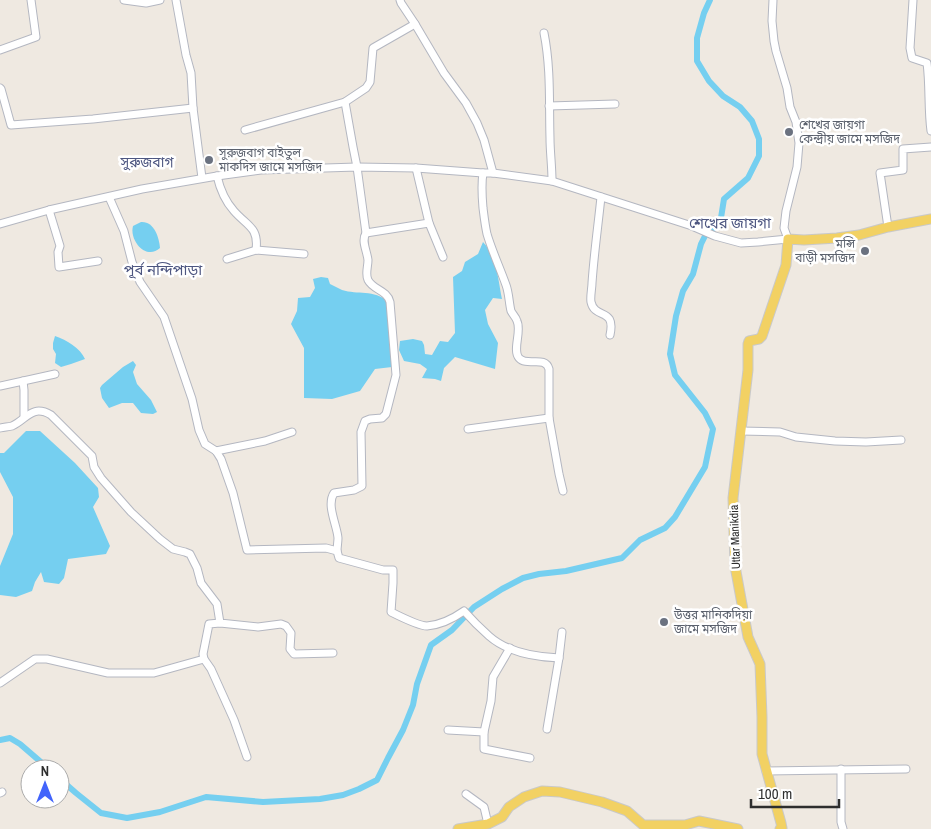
<svg xmlns="http://www.w3.org/2000/svg" width="931" height="829" font-family="'Archivo Narrow','Noto Sans Bengali',sans-serif">
<style>
.water{fill:#75cff0}
.lines{fill:none;stroke-linecap:round;stroke-linejoin:round}
.canal{stroke:#75cff0;stroke-width:6}
.minor-casing{stroke:#b4b7c1;stroke-width:9}
.major-casing{stroke:#c9c9c9;stroke-width:11}
.minor{stroke:#fff;stroke-width:7}
.major{stroke:#f2d163;stroke-width:9}
.worship-dot{fill:#6b7280;stroke:#fff;stroke-width:2}
.labels{text-anchor:middle;stroke-width:5;stroke-linejoin:round;paint-order:stroke}
.worship-label{font-size:12px;fill:#5b616d;stroke:#fff;text-anchor:start}
.street-label{font-size:12px;fill:#2e2e2e;stroke:#fff}
.neighbourhood-label{font-size:14px;fill:#4d5680;stroke:#fff}
.quarter-label{font-size:15px;fill:#4d5680;stroke:#fff}
</style>
<rect width="100%" height="100%" fill="#efe9e1"/>
<!-- water -->
<g class="water">
<path d="M141,222C154,221 159,237 160,248C146,261 129,240 133,226Z"/>
<path d="M483,242C497,256 498,280 502,299L493,298L485,310L488,324L498,343L495,369L455,357L444,368L441,381L435,379L422,378L427,369L420,364L404,361L399,350L400,341L413,339L422,341L424,345L425,354L432,355L440,341L448,342L455,333L453,277L462,271L465,262L478,254Z"/>
<path d="M321,277L328,278L330,284C334,286 338,288 342,290C358,295 373,289 389,302L392,367L375,369L360,391L332,399L304,398V348L291,324L297,311L298,298L310,297L315,288L313,279Z"/>
<path d="M55,336C67,340 80,348 85,359L71,364L61,367L55,363L56,354L53,349V343Z"/>
<polygon points="133,361 136,365 133,372 137,384 151,400 157,412 153,414 141,413 133,403 122,403 109,408 102,398 100,388 102,385 123,367"/>
<polygon points="26,431 40,431 75,463 98,488 99,497 93,507 110,546 106,554 68,559 64,578 59,584 44,582 41,572 35,582 32,591 16,597 0,595 0,566 13,534 13,497 0,472 0,453 4,453"/>
</g>
<g class="lines">
<!-- canal -->
<g class="canal">
<polyline points="0,740 10,738 20,744 49,769"/>
<polyline points="60,779 76,793 101,813 127,818 160,812 206,797 263,802 320,799 343,795 359,789 377,780 388,758 403,730 413,705 417,684 431,645 452,630 474,607 502,589 523,578 539,574 566,571 622,558 640,540 665,528 675,517 705,467 713,429 705,413 675,375 670,354 676,316 683,291 693,274 701,244 706,234 720,224 724,199 748,178 759,156 759,139 752,121 740,107 723,96 709,81 697,61 697,38 704,13 710,0"/>
</g>
<defs>
<g id="minor">
<polyline points="124,0 146,3 160,0"/>
<polyline points="176,0 186,55 191,73 193,108 202,178"/>
<polyline points="400,0 401,3 415,24 373,48 370,82 366,88 345,102 353,147 357,167 366,233 429,223"/>
<path d="M913,0L910,48L912,58L927,63C930,86 928,109 931,131"/>
<polyline points="415,24 444,73 466,103 477,123 484,140 493,173"/>
<path d="M544,33C551,68 549,103 550,138C550,152 552,166 552,181"/>
<polyline points="0,50 36,37 31,0"/>
<polyline points="0,88 1,89 11,125 93,119 193,108"/>
<polyline points="549,106 615,104"/>
<polyline points="245,130 345,102"/>
<polyline points="416,168 429,223 443,257"/>
<path d="M483,173C481,185 482,196 483,208C484,216 485,225 487,234C492,251 500,268 506,285C509,293 509,303 511,311C513,315 516,317 517,321C522,331 512,350 519,358C527,367 545,355 549,369V418L559,474L563,491"/>
<path d="M217,176C220,189 225,201 234,211C247,226 259,227 256,250"/>
<path d="M109,197L124,231L132,262L140,282L164,317L192,399L199,430L205,444L216,451L221,459L233,493L247,550L326,548L337,551L339,558L383,570H393V583L391,612C399,616 419,626 427,626C440,625 454,618 464,611C472,620 480,628 489,636C507,652 536,657 559,658"/>
<path d="M601,197C598,226 594,254 592,283C592,288 590,297 591,302C595,320 616,307 610,335"/>
<polyline points="49,210 60,246 58,252 59,267 98,261"/>
<polyline points="0,224 49,210 142,189 217,176 261,170 357,167 416,168 483,173 493,173 552,181 692,226 715,236 741,243 758,242 788,239 784,228 786,211 797,167 799,143 796,122 790,107 787,88 776,51 774,41 772,21 773,0"/>
<polyline points="888,227 880,173 903,170 903,149 931,147"/>
<polyline points="227,259 256,250 304,254"/>
<polyline points="23,381 24,390 24,416"/>
<polyline points="0,386 55,374"/>
<path d="M0,428C4,427 8,427 12,426C27,419 32,404 51,415L92,456L94,467L101,478L131,512L160,539L173,549L185,552L190,554L197,568L201,583L217,604L220,623L258,627L281,624L286,626L291,633L290,649L294,654L333,653"/>
<polyline points="468,429 549,418"/>
<polyline points="741,431 780,432 796,437 835,441 866,442 901,440"/>
<polyline points="216,451 265,441 292,432"/>
<path d="M337,551C337,547 338,542 338,538C337,525 326,505 334,493L354,490L362,486L361,432L365,421L370,419L382,418L386,414L396,375L390,302C387,290 373,290 368,280C365,274 368,267 368,260C367,251 361,241 366,233"/>
<polyline points="220,623 209,624 203,654 204,659 211,669 234,720 247,757"/>
<polyline points="510,648 493,677 491,701 484,732 484,749 530,758"/>
<polyline points="0,683 35,659 47,659 108,673 154,673 204,659"/>
<polyline points="547,729 559,658 562,632"/>
<polyline points="448,730 484,732"/>
<polyline points="841,769 841,822 843,829"/>
<polyline points="766,771 906,769"/>
<polyline points="0,793 2,792"/>
<polyline points="466,794 484,807 488,824"/>
</g>
<g id="major">
<polyline points="458,829 488,824 502,817 509,807 524,797 542,791 560,792 602,802 627,811 643,825 685,825 699,821 738,829"/>
<polyline points="780,829 782,828 781,823 762,754 762,717 760,664 748,637 735,566 733,498 748,370 748,344 749,341 759,339 762,336 786,265 788,239 804,240 837,238 859,235 888,227 931,219"/>
</g>
</defs>
<!-- minor casing -->
<use href="#minor" class="minor-casing"/>
<!-- major casing -->
<use href="#major" class="major-casing"/>
<!-- minor -->
<use href="#minor" class="minor"/>
<!-- major -->
<use href="#major" class="major"/>
</g>
<!-- markers -->
<g class="worship-dot">
<circle cx="789" cy="132" r="5"/>
<circle cx="209" cy="160" r="5"/>
<circle cx="865" cy="251" r="5"/>
<circle cx="664" cy="622" r="5"/>
</g>
<g class="labels">
<!-- worship labels -->
<g class="worship-label">
<text x="799" y="129">শেখের জায়গা<tspan x="799" dy="14">কেন্দ্রীয় জামে মসজিদ</tspan></text>
<text x="219" y="157">সুরুজবাগ বাইতুল<tspan x="219" dy="14">মাকদিস জামে মসজিদ</tspan></text>
<text x="855" y="248" text-anchor="end">মুন্সি<tspan x="855" dy="14">বাড়ী মসজিদ</tspan></text>
<text x="674" y="619">উত্তর মানিকদিয়া<tspan x="674" dy="14">জামে মসজিদ</tspan></text>
</g>
<!-- street labels -->
<g class="street-label">
<text transform="translate(735 537) rotate(-92)" y="4">Uttar Manikdia</text>
</g>
<!-- neighbourhood labels -->
<g class="neighbourhood-label">
<text x="147" y="167">সুরুজবাগ</text>
</g>
<!-- quarter labels -->
<g class="quarter-label">
<text x="730" y="228">শেখের জায়গা</text>
<text x="163" y="275">পূর্ব নন্দিপাড়া</text>
</g>
</g>
<!-- north arrow -->
<g transform="translate(45 784)"><circle r="24" fill="#ffffff" stroke="#ababab"/>
<path d="M0-4L9 19L0 12L-9 19Z" fill="#4264fb"/>
<text y="-8" font-size="14" font-weight="bold" text-anchor="middle" fill="#2e2e2e">N</text>
</g>
<!-- scale -->
<path d="M751 799v8h88v-8" fill="none" stroke="#2e2e2e" stroke-width="2.5"/>
<text x="758" y="799" font-size="15" fill="#2e2e2e" stroke="#ffffff" stroke-width="4" paint-order="stroke">100 m</text>
</svg>
